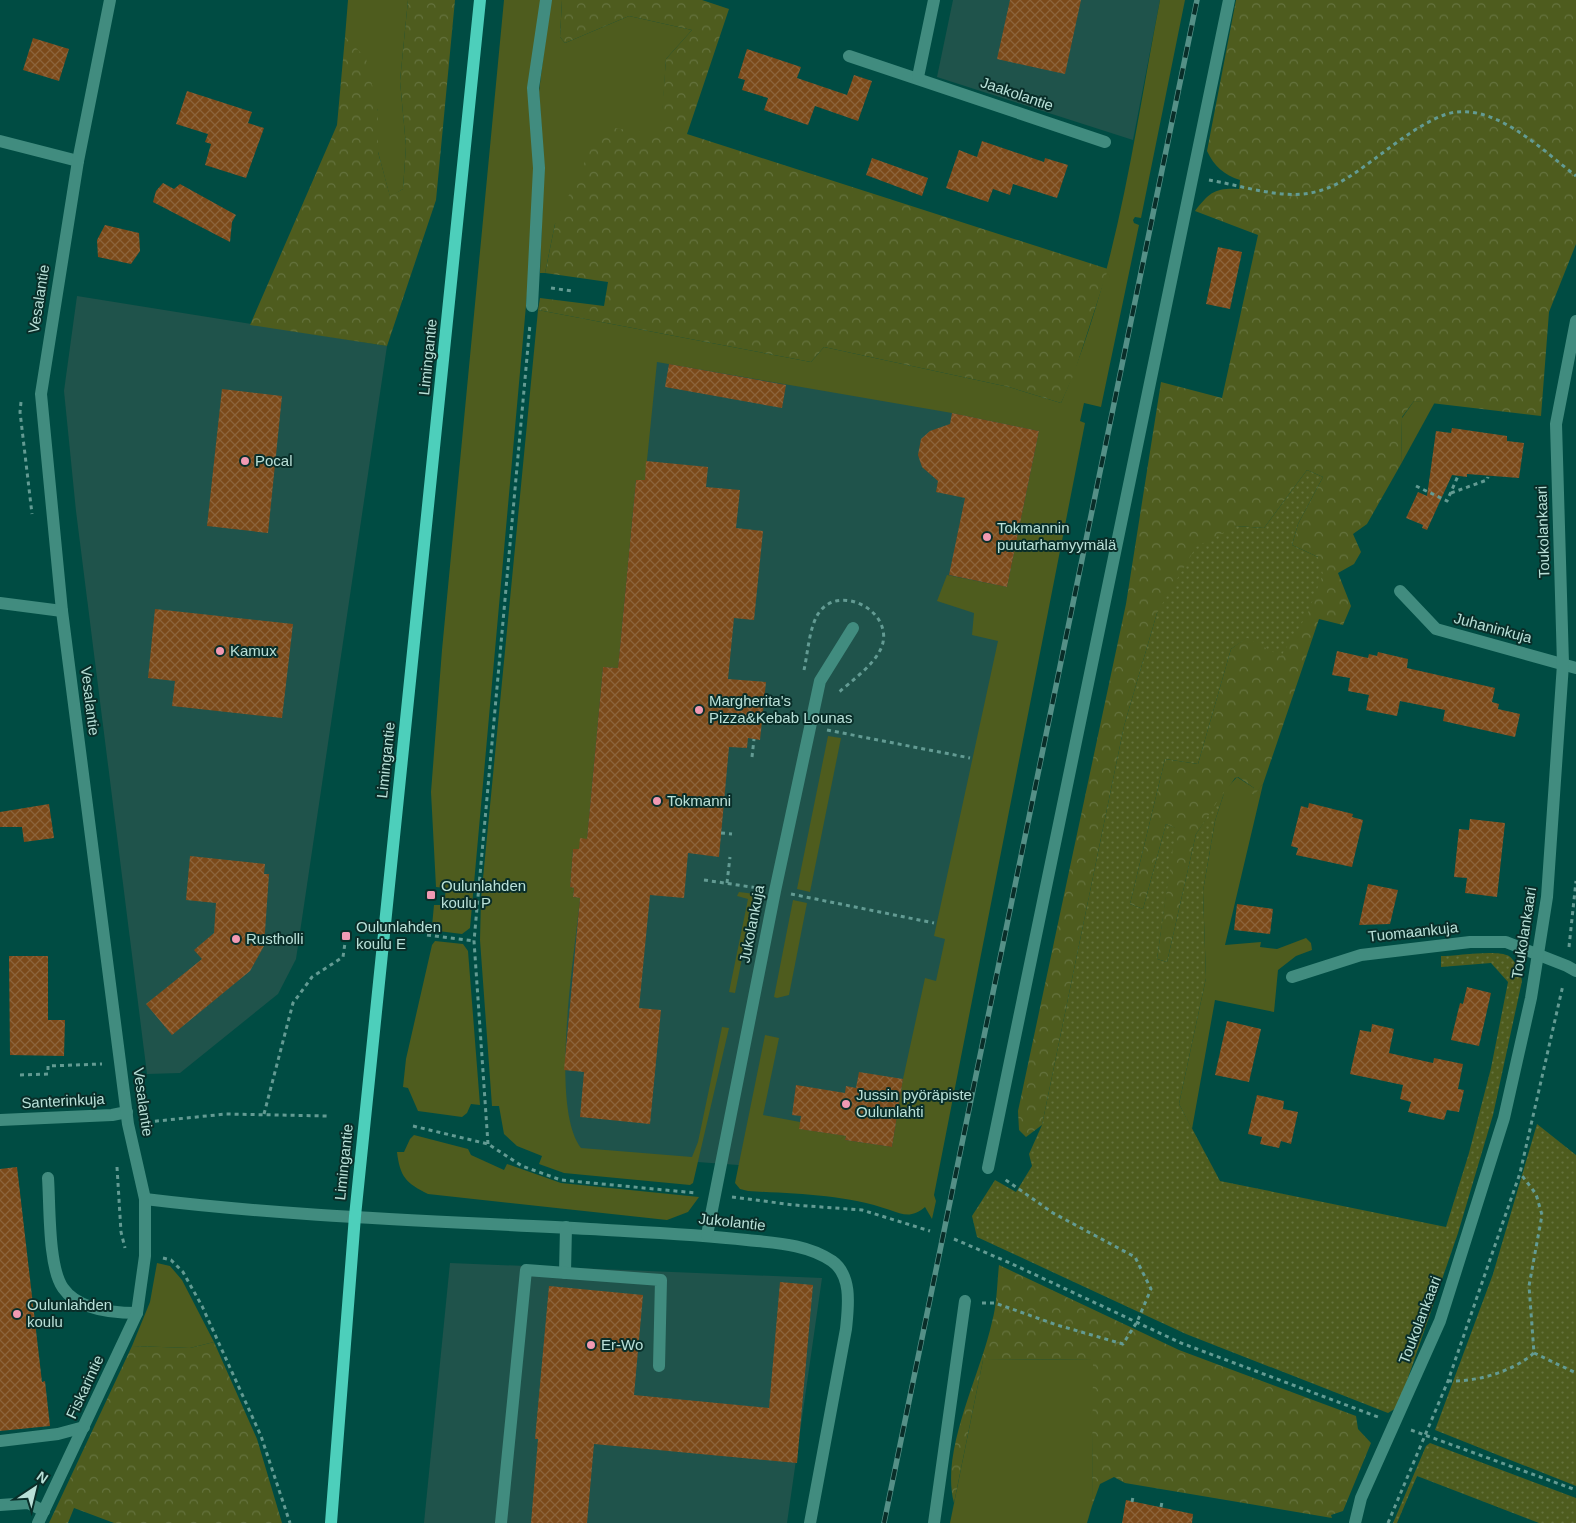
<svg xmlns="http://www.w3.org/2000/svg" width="1576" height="1523" font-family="Helvetica,sans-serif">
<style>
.built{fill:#1f534b}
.green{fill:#4e5c1e}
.forest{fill:url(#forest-crowns)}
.park{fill:url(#park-dots)}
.building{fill:url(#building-cross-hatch)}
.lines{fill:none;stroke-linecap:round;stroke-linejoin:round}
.path{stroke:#639b93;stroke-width:3;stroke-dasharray:4 4;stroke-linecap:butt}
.minor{stroke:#418c7f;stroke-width:12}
.major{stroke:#4dcfbb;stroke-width:12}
.rail-casing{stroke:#559087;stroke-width:5.5}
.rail{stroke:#092e29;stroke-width:4;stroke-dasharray:11;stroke-linecap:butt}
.poi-dot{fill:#f19ab3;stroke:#092e29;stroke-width:2}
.labels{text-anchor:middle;stroke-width:4;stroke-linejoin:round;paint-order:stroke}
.street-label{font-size:15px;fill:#b9e0d8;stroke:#092e29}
.poi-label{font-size:15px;fill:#b9e0d8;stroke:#092e29;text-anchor:start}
</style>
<defs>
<pattern id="forest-crowns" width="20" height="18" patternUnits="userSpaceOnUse" patternTransform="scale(1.25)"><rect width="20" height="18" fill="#4e5c1e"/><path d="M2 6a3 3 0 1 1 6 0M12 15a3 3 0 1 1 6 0" fill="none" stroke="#65733e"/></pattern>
<pattern id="park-dots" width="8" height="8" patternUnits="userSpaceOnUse" patternTransform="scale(1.25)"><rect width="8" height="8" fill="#4e5c1e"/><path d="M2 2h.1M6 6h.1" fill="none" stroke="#65733e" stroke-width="1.8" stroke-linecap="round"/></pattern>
<pattern id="building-cross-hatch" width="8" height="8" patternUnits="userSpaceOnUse" patternTransform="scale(1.25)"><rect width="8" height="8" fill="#7b4a1a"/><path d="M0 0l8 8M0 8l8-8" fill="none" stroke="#8c643b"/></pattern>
</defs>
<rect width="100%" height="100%" fill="#004c43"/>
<!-- built -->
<g class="built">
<polygon points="953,0 1160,0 1133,140 937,77"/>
<polygon points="77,296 387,346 296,959 278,994 180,1073 147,1074 76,511 64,391"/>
<polygon points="601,330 1055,410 901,1163 738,1165 576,1153 514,1000"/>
<polygon points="450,1263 822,1278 787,1523 424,1523"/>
</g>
<!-- green -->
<g class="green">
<polygon points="348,0 408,0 400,81 406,146 403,189 390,197 378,152 378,111 345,37"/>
<polygon points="504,0 541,0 530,261 470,928 462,934 438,931 432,926 434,905 444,905 446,888 436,887 431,792 442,650"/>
<polygon points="550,0 562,0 560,37 565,43 629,16 692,30 666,59 661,135 555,224 545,273 540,273 544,164 539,92"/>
<path d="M1160,0H1185L1141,218L1135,217L1133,220L1134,223L1139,225L1101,407L1084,403L1080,421L1085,423L934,1195L936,1201L932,1219L925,1207C912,1218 904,1215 890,1210C843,1194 796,1194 748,1191L740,1189L735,1183L765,1035L779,1038L763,1115L800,1122V1129L846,1136L845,1140L892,1147L903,1079L925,978L936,981L945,939L934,936L998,641L972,635L974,613L937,601L947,575L1007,587L1039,431L952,413L657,362L645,480H636L618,668L603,667L587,839L579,849H573L570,887L574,888L573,897L580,898C575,953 549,1106 581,1148L692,1157L698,1142L722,1027L729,1028L693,1183L690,1185L564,1173L539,1164L542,1156L517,1146L504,1134L499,1106H492L480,940L481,899L538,310L811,362L824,347L1009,387L1061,403C1117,276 1134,135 1160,0Z"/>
<polygon points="1414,401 1435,402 1401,464 1402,418"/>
<polygon points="828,736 841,738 810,892 797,889"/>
<polygon points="1237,777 1254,788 1253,795 1263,784 1225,945 1261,942 1260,947 1277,949 1306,938 1311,943 1312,950 1296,956 1278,970 1274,1012 1215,1000 1192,1129 1179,1104 1206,978 1203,891 1215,821 1225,790"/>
<polygon points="739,892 755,894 735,993 729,992 748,899 737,896"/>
<polygon points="793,900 807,903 789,995 777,998 774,997"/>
<polygon points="435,941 463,944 468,951 480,1105 471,1104 467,1113 462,1117 418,1111 408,1088 403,1087 406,1059 432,945"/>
<path d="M414,1135L468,1149L471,1155L504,1170L507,1164L561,1183L699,1197L688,1212L667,1220L428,1194C406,1183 400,1177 397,1152H404L410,1139Z"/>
<polygon points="157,1263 170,1266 182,1280 214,1342 190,1348 132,1346 150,1302"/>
<polygon points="1094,1359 1092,1506 1087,1523 950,1523 983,1360"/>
</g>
<!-- forest -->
<g class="forest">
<polygon points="408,0 455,0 436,200 387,346 250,325 337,125 345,37 366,58 378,111 378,152 390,196 403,189 406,146 400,81"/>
<polygon points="562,0 702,0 729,9 687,134 1108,269 1074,374 1061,403 1009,387 824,347 811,362 538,310 540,298 604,306 608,282 545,273 555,224 602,126 660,135 666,59 692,30 629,16 565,43 560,37"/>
<path d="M1236,0H1576V244L1549,312L1541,416L1414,401L1402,417L1401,464L1367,524L1353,534L1361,552L1354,564L1338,573L1351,606L1343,625L1319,619L1263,784L1254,795L1251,793L1254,788L1238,777L1235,778L1196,834L1167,962L1157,959L1175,828L1166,824L1143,909L1130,904L1165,759L1198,764L1231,649L1246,638L1318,557L1292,545L1298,524L1323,477L1307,470L1264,528L1236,526L1157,613L1124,726L1042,1125L1026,1137L1019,1130L1018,1111L1126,604L1161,382L1222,398L1258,235L1195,211C1210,192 1215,188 1239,189L1240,180C1224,175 1214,166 1207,151Z"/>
<path d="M999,1265L1179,1350L1356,1416L1358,1429L1371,1443L1343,1511L1331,1515L1332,1518L1125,1483L1114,1477L1100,1484L1092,1506L1093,1359L983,1360L954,1503C940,1451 980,1376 992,1322C997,1304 997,1284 999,1265Z"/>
<polygon points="214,1342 257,1439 282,1523 114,1523 74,1508 68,1523 49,1523 132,1346 190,1348"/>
</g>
<!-- park -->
<g class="park">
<path d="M1307,470L1323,477L1298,524L1292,545L1318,557L1323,574L1307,615L1281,656L1247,638L1231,649L1198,764L1165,759L1130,904L1143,909L1166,824L1176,828L1157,959L1167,962L1196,834L1225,790L1215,821L1203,891L1206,978L1179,1104L1220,1181L1446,1227L1469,1153L1491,1068L1508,982L1491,963L1441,967V956C1456,956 1497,949 1509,956C1516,961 1521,973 1522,981L1493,1115L1458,1233L1398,1407L1388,1413L1186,1334L977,1237L972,1216L995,1180L1016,1192L1032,1166L1029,1154L1042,1125L1124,726L1157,613L1196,547L1236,526L1264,528Z"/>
<polygon points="1537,1124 1576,1155 1576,1486 1435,1430 1493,1274"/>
<polygon points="1430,1443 1576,1498 1576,1523 1539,1523 1417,1476 1397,1523 1393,1523 1426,1446"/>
</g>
<!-- building -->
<g class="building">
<polygon points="1010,0 1081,0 1065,74 997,59"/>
<polygon points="33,38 69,49 59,81 23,70"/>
<polygon points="747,49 801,67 797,78 847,95 854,75 872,81 858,121 815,106 808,125 764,110 768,98 742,90 745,80 738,78"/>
<polygon points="187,91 252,112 248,123 264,128 246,178 205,165 211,144 205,142 208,134 176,124"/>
<polygon points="982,141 1044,162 1045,158 1068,165 1057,198 1013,184 1010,195 993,189 988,202 946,188 959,150 977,157"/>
<polygon points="872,158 928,178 922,196 866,175"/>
<polygon points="163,183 174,189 180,184 236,215 232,222 230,242 153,202 156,191"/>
<polygon points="105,225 139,233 140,251 131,264 98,257 97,240"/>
<polygon points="1218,247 1242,252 1230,309 1206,304"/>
<polygon points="669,364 786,385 782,408 665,387"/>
<polygon points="222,389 282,396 268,533 207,526"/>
<polygon points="952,413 1039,431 1007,587 949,575 965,498 936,492 938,481 922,467 918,455 921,439 930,431 950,424"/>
<polygon points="1452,428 1507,436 1507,441 1524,443 1519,478 1467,474 1467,477 1452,475 1427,530 1422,528 1423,525 1406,518 1418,492 1427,496 1436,431 1451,433"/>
<polygon points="646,461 708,467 706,487 740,490 736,528 763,531 754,620 734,618 728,679 766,682 760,740 748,738 747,748 729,747 719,857 688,853 684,898 650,895 639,1008 661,1010 650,1124 580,1117 584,1072 564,1070 580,898 573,897 574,888 570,887 573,849 579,849 580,838 587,839 603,667 618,668 636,480 645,480"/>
<polygon points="155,609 293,624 282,718 172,706 175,681 148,678"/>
<polygon points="1337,651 1368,658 1369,654 1377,656 1378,652 1408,659 1407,668 1495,688 1492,702 1499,704 1498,709 1520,714 1515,737 1443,721 1445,710 1400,701 1397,716 1366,710 1369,695 1348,691 1350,678 1332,675"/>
<polygon points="1309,803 1353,814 1352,817 1363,820 1352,867 1296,855 1298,848 1291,846 1301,806 1308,808"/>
<polygon points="49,804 54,838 24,842 22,827 0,827 0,812"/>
<polygon points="1470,819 1505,823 1497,897 1465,893 1467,878 1454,877 1459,829 1469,830"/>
<polygon points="190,856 265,864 264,874 269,874 264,946 250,971 172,1035 146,1004 202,959 194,950 214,933 216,903 186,900"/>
<polygon points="1368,884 1398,890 1390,924 1359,925"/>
<polygon points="1237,904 1273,909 1270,934 1234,930"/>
<polygon points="9,956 48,956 48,1020 65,1020 64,1056 10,1055"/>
<polygon points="1467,987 1491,993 1479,1046 1451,1040 1460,1003 1463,1004"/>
<polygon points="1227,1021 1261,1029 1249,1082 1215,1075"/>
<polygon points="1372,1024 1394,1029 1389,1053 1433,1063 1434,1058 1463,1064 1458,1089 1464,1090 1459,1112 1447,1110 1444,1120 1408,1112 1411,1102 1400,1099 1403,1085 1350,1074 1360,1030 1371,1032"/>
<polygon points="859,1072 903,1079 892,1147 845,1140 846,1136 799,1129 801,1116 792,1115 796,1085 845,1093 846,1086 856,1088"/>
<polygon points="1257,1095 1284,1101 1283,1109 1298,1112 1291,1144 1281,1141 1279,1148 1260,1144 1262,1137 1248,1134"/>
<polygon points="17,1167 42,1382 45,1381 50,1426 0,1431 0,1169"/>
<polygon points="780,1282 813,1285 797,1463 594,1444 587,1523 531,1523 538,1439 535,1439 549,1286 643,1295 634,1395 769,1408"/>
<polygon points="1126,1500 1193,1514 1192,1523 1122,1523"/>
</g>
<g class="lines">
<!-- path -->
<g class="path">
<path d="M1209,180C1239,185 1280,199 1310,193C1334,189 1354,174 1373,160C1395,144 1418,125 1444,115C1491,98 1542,150 1576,176"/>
<polyline points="551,288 572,291"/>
<polyline points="21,402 20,412 32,514"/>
<polyline points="1416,486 1447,501 1458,476"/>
<polyline points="1451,493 1487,480 1488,477"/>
<path d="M804,670C808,652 809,629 818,614C838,582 894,611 882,646C875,665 851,681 837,694"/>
<polyline points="827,730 970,758"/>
<polyline points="752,757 754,739"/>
<polyline points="721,833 732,834"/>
<polyline points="704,880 758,888"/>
<polyline points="727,883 730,857"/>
<polyline points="791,894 934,923"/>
<polyline points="427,935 474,941"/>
<polyline points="1569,947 1576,881"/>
<polyline points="20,1075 48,1074 48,1066 102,1064"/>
<polyline points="264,1114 293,1003 312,977 343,957 346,936"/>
<polyline points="147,1122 226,1114 328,1116"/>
<polyline points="413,1126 488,1144 522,1166 561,1180 696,1193"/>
<polyline points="488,1144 474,941 530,324"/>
<polyline points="117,1167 121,1232 125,1248"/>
<polyline points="732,1197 794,1205 862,1210 930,1231"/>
<polyline points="954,1239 1010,1263 1181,1343 1378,1417"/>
<polyline points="163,1258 171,1260 183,1272 202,1306 261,1436 290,1523"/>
<polyline points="982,1303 995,1303 1057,1325 1123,1344 1137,1322 1151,1289 1135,1257 1053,1213 1003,1178"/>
<polyline points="1534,1353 1576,1373"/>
<path d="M1448,1381C1477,1382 1512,1372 1534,1353L1529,1286L1542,1215L1536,1194L1520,1173"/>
<polyline points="1411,1430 1576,1490"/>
<polyline points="1132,1502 1133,1497"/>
<polyline points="1161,1507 1162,1502"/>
<polyline points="1388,1523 1448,1381 1520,1173 1563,985"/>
</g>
<!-- minor -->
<g class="minor">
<polyline points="849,56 1105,142"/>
<polyline points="918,77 934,0"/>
<polyline points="0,141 78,161"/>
<polyline points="532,306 539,168 533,88 546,0"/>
<polyline points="1400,591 1436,629 1576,668"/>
<polyline points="0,603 62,611"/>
<polyline points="1292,977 1361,955 1470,942 1506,942 1567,966 1576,971"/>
<polyline points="0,1120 112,1115 127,1112"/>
<polyline points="988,1168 1229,0"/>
<path d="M48,1178C50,1205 48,1267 63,1288C78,1310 113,1313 137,1313"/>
<path d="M145,1199C292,1217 442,1221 590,1229C643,1232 695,1234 747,1240C776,1243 807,1244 832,1261C853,1276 848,1308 846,1329L810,1523"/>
<polyline points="707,1235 775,891 820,681 853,628"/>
<polyline points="565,1273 566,1227"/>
<polyline points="0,1441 58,1434 84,1427"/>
<polyline points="0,1505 28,1503 44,1511"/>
<polyline points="38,1523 137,1313 145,1256 145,1199 128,1124 62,611 41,394 78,161 110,0"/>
<polyline points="501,1523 526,1270 661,1280 659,1366"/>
<polyline points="934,1523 965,1301"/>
<polyline points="1355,1523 1361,1498 1440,1321 1504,1118 1531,998 1547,897 1563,664 1556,424 1576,321"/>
</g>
<!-- major -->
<polyline class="major" points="331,1523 355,1216 480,0"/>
<defs>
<polyline id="rail" points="884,1523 1197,0"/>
</defs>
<!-- rail casing -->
<use href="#rail" class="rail-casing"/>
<!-- rail -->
<use href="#rail" class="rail"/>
</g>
<!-- markers -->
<g class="poi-dot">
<circle cx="245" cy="461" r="5"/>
<circle cx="987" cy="537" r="5"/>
<circle cx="220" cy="651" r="5"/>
<circle cx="699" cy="710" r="5"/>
<circle cx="657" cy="801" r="5"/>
<rect x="426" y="890" width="10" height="10" rx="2.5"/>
<rect x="341" y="931" width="10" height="10" rx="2.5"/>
<circle cx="236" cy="939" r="5"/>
<circle cx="846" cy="1104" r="5"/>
<circle cx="17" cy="1314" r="5"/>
<circle cx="591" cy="1345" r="5"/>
</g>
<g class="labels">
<!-- street labels -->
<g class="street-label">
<text transform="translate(1017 94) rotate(19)" y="5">Jaakolantie</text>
<text transform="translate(39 299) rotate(-81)" y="5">Vesalantie</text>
<text transform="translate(428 357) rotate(-84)" y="5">Limingantie</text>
<text transform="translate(1543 532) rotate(-92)" y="5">Toukolankaari</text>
<text transform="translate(1493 628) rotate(15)" y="5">Juhaninkuja</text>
<text transform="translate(90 701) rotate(83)" y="5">Vesalantie</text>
<text transform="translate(386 760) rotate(-84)" y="5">Limingantie</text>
<text transform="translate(752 924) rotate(-79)" y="5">Jukolankuja</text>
<text transform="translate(1413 932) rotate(-6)" y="5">Tuomaankuja</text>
<text transform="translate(1524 933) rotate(-81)" y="5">Toukolankaari</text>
<text transform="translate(63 1101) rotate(-3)" y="5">Santerinkuja</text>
<text transform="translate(143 1102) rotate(82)" y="5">Vesalantie</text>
<text transform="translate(344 1162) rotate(-84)" y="5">Limingantie</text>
<text transform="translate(732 1222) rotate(6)" y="5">Jukolantie</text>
<text transform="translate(1420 1320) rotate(-69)" y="5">Toukolankaari</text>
<text transform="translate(85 1387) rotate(-65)" y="5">Fiskarintie</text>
</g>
<!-- poi labels -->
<g class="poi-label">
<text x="255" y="466">Pocal</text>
<text x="997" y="533">Tokmannin<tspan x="997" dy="17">puutarhamyymälä</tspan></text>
<text x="230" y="656">Kamux</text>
<text x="709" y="706">Margherita's<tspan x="709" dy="17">Pizza&amp;Kebab Lounas</tspan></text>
<text x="667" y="806">Tokmanni</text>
<text x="441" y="891">Oulunlahden<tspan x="441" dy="17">koulu P</tspan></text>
<text x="356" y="932">Oulunlahden<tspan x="356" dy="17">koulu E</tspan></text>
<text x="246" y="944">Rustholli</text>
<text x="856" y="1100">Jussin pyöräpiste<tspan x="856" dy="17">Oulunlahti</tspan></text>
<text x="27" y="1310">Oulunlahden<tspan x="27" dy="17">koulu</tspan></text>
<text x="601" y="1350">Er-Wo</text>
</g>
</g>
<!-- north arrow -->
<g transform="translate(35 1488) rotate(35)" stroke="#092e29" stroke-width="4" paint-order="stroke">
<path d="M0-4L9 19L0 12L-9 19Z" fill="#b9e0d8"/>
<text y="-8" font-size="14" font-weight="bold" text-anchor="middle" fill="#b9e0d8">N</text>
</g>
</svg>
